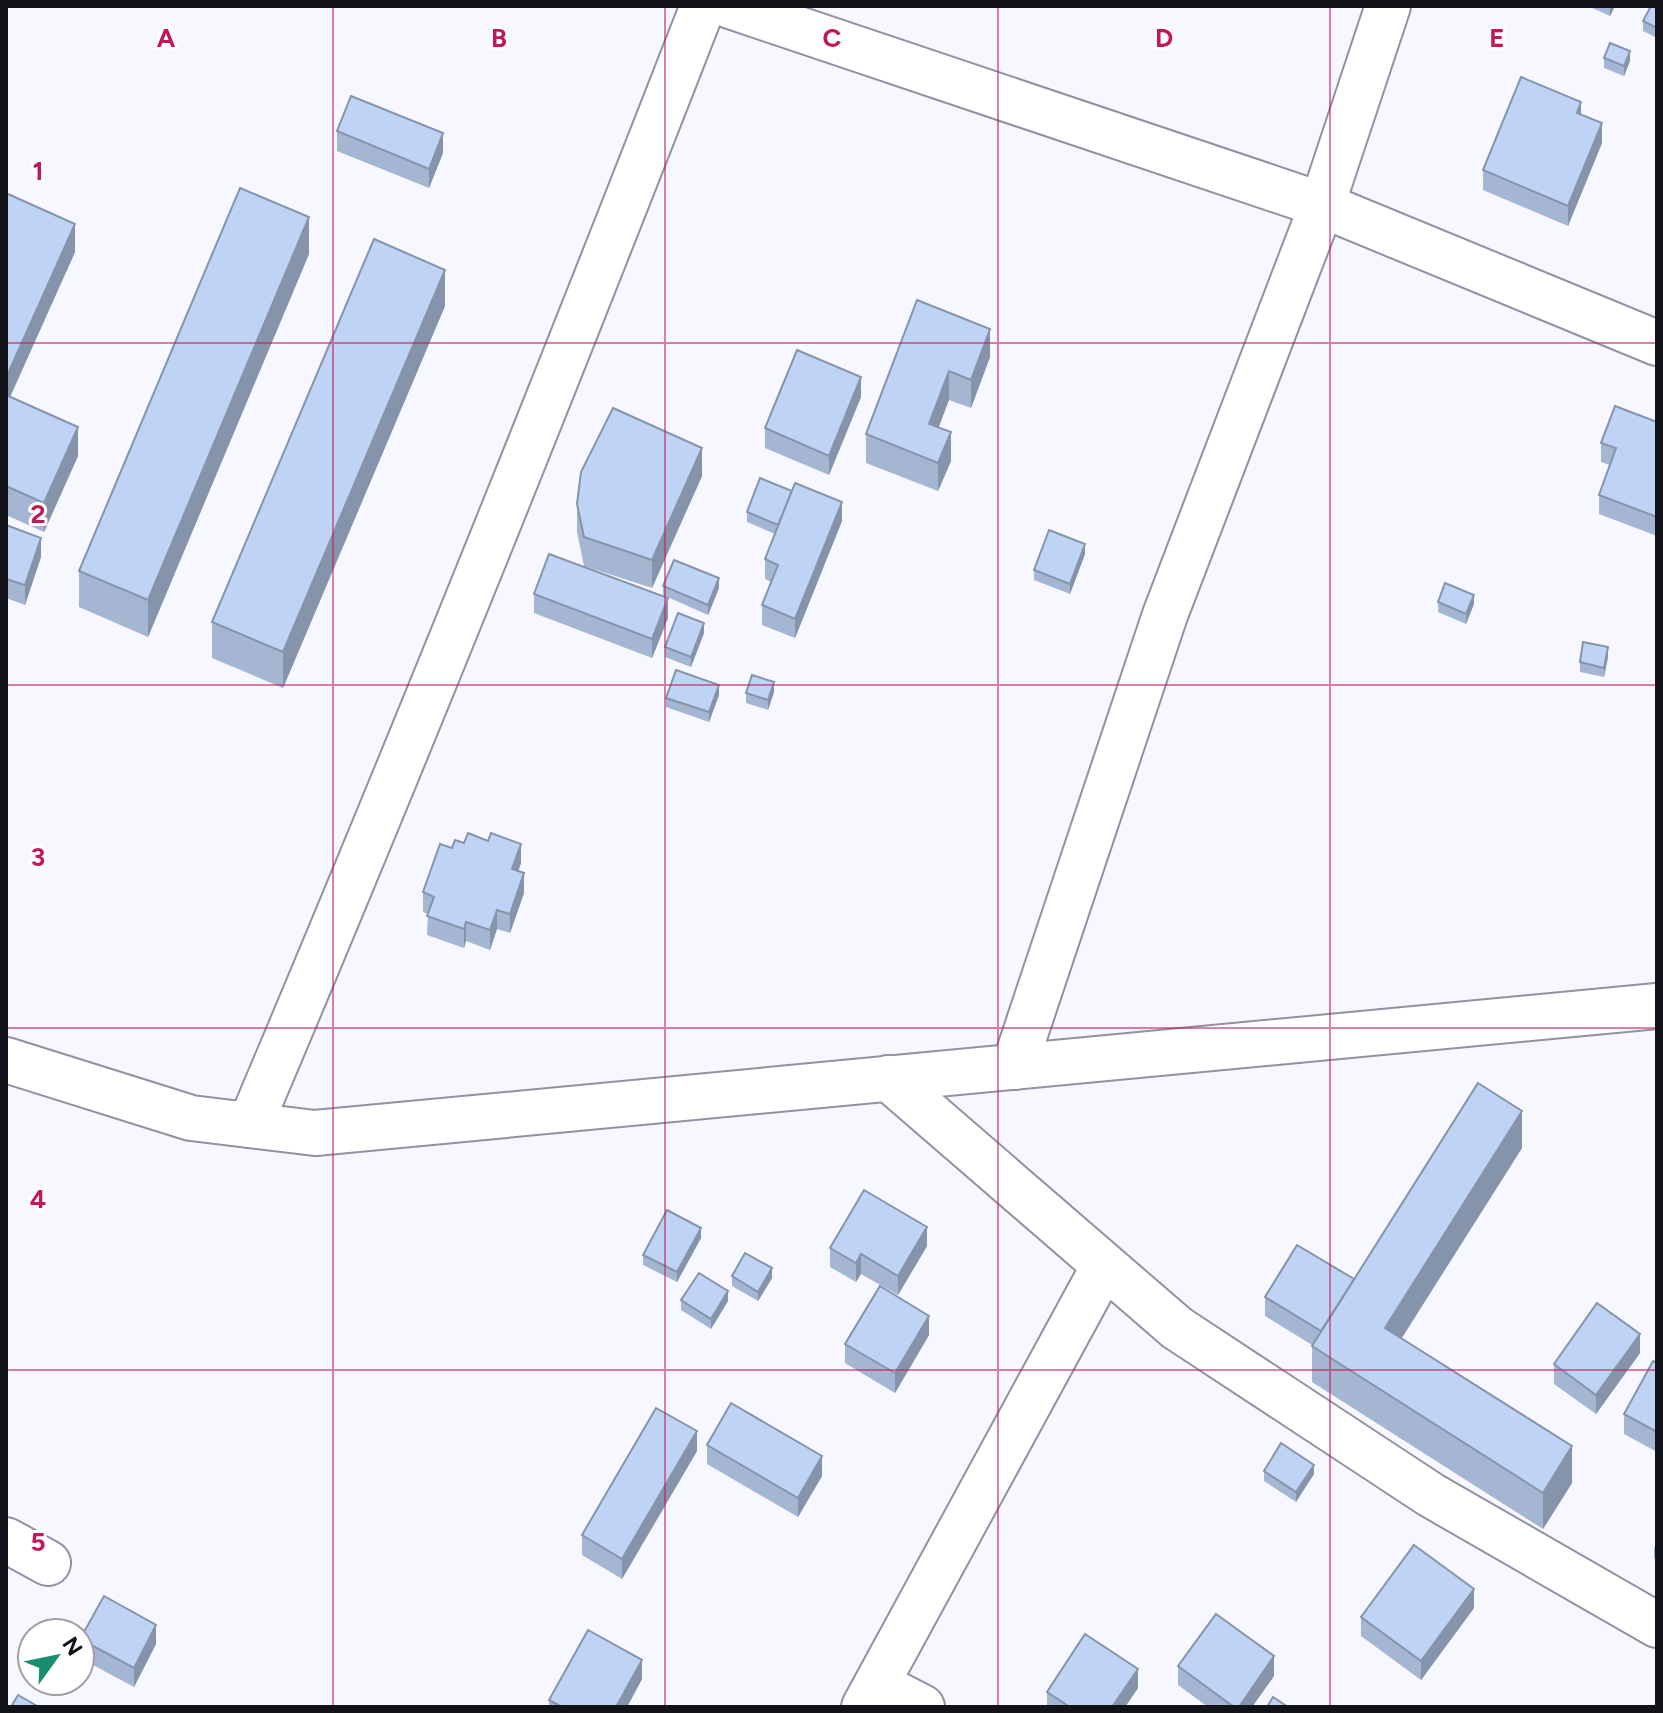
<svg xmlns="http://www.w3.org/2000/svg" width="1663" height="1713" font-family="Figtree,sans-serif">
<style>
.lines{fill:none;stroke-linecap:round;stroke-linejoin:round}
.street-casing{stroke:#9091a3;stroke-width:48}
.street{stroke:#fff;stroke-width:44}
.wall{fill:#a4b6d2}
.shaded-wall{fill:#8694ab}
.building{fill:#bfd4f4;stroke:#8694ab;stroke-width:2}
.grid{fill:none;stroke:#c2185b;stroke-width:2;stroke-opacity:0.55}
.grid-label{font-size:26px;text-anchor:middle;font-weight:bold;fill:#c2185b;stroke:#fff;stroke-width:6;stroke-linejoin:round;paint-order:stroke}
</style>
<rect width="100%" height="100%" fill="#f6f7ff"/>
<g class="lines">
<defs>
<g id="street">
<polyline points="730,6 1322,205 1657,343"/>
<polyline points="6,1060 191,1118 315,1133 1657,1006"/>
<polyline points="1014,1067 1165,615 1322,205 1388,6"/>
<polyline points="888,1078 1177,1328 1431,1495 1657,1625"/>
<path d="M250,1125C407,755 557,381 703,6"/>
<polyline points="6,1540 48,1563"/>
<polyline points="877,1684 922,1707"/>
<polyline points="864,1707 1104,1266"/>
</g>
</defs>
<!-- street casing -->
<use href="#street" class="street-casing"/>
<!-- street -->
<use href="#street" class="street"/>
</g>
<!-- wall -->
<g class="wall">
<polygon points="1588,6 1615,6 1610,16"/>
<polygon points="1657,6 1657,38 1643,31 1643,21"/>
<polygon points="1604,58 1630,61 1624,76 1604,68"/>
<polygon points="1581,115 1602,143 1568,226 1483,190 1483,170"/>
<polygon points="337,131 443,153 429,188 337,151"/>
<polygon points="6,198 75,252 10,397 78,456 44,532 6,515"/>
<polygon points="309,254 148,637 79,607 79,571"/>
<polygon points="917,300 990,357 971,408 949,400 938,428 951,461 938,491 866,463 866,434"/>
<polygon points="445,306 283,688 212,658 212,622"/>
<polygon points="861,397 829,475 765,448 765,428"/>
<polygon points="1657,422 1657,536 1599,514 1599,495 1610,465 1601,462 1601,443"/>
<polygon points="702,476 652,588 584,566 577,532 577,504"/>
<polygon points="747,512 842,521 795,638 762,625 762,605 771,582 765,579 765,559 775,534 747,522"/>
<polygon points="6,525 41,557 25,605 6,598"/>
<polygon points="1085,554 1070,594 1034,580 1034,570"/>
<polygon points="663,586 719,588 708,615 663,595"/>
<polygon points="534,594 668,618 652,658 534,613"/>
<polygon points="1438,602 1474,604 1466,624 1438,612"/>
<polygon points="704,633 691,667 665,657 665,647"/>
<polygon points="1608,657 1604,677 1580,672 1580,662"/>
<polygon points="774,692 768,710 746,703 746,693"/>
<polygon points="719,695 709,722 666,707 666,698"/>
<polygon points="452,848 521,863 518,871 524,893 510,933 497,929 490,950 466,941 464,948 427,935 428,914 423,912 423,892"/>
<polygon points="1522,1148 1402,1338 1572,1483 1543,1529 1312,1382 1312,1345 1265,1316 1265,1297 1354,1279"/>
<polygon points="701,1238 677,1282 643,1265 643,1255"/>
<polygon points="927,1246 898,1295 861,1274 856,1282 830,1267 830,1248"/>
<polygon points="732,1276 772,1278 758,1301 732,1286"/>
<polygon points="681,1300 728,1301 711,1329 681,1310"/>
<polygon points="929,1335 895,1393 845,1363 845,1344"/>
<polygon points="1640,1353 1596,1414 1554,1384 1554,1364"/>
<polygon points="1657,1363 1657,1452 1624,1434 1624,1414"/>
<polygon points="707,1445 822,1476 798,1517 707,1464"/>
<polygon points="697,1451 622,1579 582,1555 582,1535"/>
<polygon points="1264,1471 1314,1474 1296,1502 1264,1481"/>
<polygon points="1657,1543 1657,1560 1654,1558 1654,1548"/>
<polygon points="1474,1608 1421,1680 1361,1636 1361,1617"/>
<polygon points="80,1639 156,1644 134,1687 80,1658"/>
<polygon points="1178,1666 1274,1676 1252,1707 1208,1707 1178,1685"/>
<polygon points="642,1679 627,1707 549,1707 549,1700"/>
<polygon points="1138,1688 1125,1707 1047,1707 1047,1692"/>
</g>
<!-- shaded-wall -->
<g class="shaded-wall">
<polygon points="1615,6 1610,16 1610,7"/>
<polygon points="1630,51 1630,61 1624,76 1624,66"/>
<polygon points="1581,102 1581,121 1577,113"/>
<polygon points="1602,123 1602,143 1568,226 1568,206"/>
<polygon points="443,133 443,153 429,188 429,169"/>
<polygon points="309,217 309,254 148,637 148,600"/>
<polygon points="75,224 75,252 6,406 6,378"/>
<polygon points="445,270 445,306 283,688 283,652"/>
<polygon points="990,329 990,357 971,408 971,380"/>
<polygon points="949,371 949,400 929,453 929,424"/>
<polygon points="861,377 861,397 829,475 829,456"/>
<polygon points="78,427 78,456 44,532 44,503"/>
<polygon points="951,432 951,461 938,491 938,463"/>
<polygon points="702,448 702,476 652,588 652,560"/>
<polygon points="842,502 842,521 795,638 795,619"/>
<polygon points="41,538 41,557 25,605 25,585"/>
<polygon points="1085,544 1085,554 1070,594 1070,584"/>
<polygon points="719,578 719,588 708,615 708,605"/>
<polygon points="1474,595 1474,604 1466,624 1466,614"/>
<polygon points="668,598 668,618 652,658 652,639"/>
<polygon points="704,623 704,633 691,667 691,657"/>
<polygon points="1608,647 1608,657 1604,677 1604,668"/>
<polygon points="774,682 774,692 768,710 768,700"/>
<polygon points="719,685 719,695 709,722 709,712"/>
<polygon points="521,844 521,863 512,889 512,869"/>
<polygon points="524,873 524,893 510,933 510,914"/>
<polygon points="497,910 497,929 490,950 490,930"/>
<polygon points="466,922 466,941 464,948 464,929"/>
<polygon points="1522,1111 1522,1148 1385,1364 1385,1328"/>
<polygon points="927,1227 927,1246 898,1295 898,1276"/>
<polygon points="701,1228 701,1238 677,1282 677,1272"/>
<polygon points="861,1254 861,1274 856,1282 856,1263"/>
<polygon points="772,1268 772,1278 758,1301 758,1292"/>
<polygon points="728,1291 728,1301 711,1329 711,1319"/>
<polygon points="929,1316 929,1335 895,1393 895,1373"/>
<polygon points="1640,1334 1640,1353 1596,1414 1596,1395"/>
<polygon points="697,1431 697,1451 622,1579 622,1559"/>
<polygon points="1572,1446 1572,1483 1543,1529 1543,1493"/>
<polygon points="822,1456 822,1476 798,1517 798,1498"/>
<polygon points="1314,1465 1314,1474 1296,1502 1296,1492"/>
<polygon points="1474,1589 1474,1608 1421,1680 1421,1661"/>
<polygon points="156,1625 156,1644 134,1687 134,1668"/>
<polygon points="1274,1656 1274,1676 1252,1707 1239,1707"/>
<polygon points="642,1660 642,1679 627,1707 616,1707"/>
<polygon points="1138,1669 1138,1688 1125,1707 1112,1707"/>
</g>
<!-- building -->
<g class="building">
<polygon points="1651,6 1657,6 1657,28 1643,21"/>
<polygon points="1610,43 1630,51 1624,66 1604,58"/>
<polygon points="1521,77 1581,102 1577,113 1602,123 1568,206 1483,170"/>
<polygon points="351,96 443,133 429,169 337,131"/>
<polygon points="240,188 309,217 148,600 79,571"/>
<polygon points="8,194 75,224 6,378 6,198"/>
<polygon points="374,239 445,270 283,652 212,622"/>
<polygon points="917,300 990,329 971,380 949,371 929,424 951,432 938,463 866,434"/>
<polygon points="797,350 861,377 829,456 765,428"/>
<polygon points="6,395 78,427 44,503 6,486"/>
<polygon points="1615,406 1657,422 1657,517 1599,495 1616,448 1601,443"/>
<polygon points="613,408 702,448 652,560 584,537 577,504 581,472"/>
<polygon points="760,478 792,491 778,525 747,512"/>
<polygon points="795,483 842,502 795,619 762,605 778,565 765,559"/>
<polygon points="6,525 41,538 25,585 6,579"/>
<polygon points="1049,530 1085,544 1070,584 1034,570"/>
<polygon points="549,554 668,598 652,639 534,594"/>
<polygon points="674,560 719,578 708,605 663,586"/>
<polygon points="1445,583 1474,595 1466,614 1438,602"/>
<polygon points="678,613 704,623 691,657 665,647"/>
<polygon points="1583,642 1608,647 1604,668 1580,662"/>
<polygon points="676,670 719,685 709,712 666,698"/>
<polygon points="752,675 774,682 768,700 746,693"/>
<polygon points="468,833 488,841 491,833 521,844 512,869 524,873 510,914 497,910 490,930 466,922 464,929 427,916 434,897 423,892 440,844 452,848 455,840 464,843"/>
<polygon points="1478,1083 1522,1111 1385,1328 1572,1446 1543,1493 1312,1346"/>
<polygon points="864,1190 927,1227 898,1276 861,1254 856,1263 830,1248"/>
<polygon points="667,1210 701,1228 677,1272 643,1255"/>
<polygon points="1297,1245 1354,1279 1321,1331 1265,1297"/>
<polygon points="745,1253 772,1268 758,1292 732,1276"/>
<polygon points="699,1273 728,1291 711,1319 681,1300"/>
<polygon points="880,1286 929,1316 895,1373 845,1344"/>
<polygon points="1597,1303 1640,1334 1596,1395 1554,1364"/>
<polygon points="1653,1361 1657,1363 1657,1432 1624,1414"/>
<polygon points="731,1403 822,1456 798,1498 707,1445"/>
<polygon points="656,1408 697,1431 622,1559 582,1535"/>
<polygon points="1281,1443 1314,1465 1296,1492 1264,1471"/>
<polygon points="1414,1545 1474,1589 1421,1661 1361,1617"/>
<polygon points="104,1596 156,1625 134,1668 80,1639"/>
<polygon points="1216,1614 1274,1656 1239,1707 1234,1707 1178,1666"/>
<polygon points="588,1630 642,1660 616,1707 562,1707 549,1700"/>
<polygon points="1085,1634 1138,1669 1112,1707 1070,1707 1047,1692"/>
<polygon points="18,1695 39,1707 11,1707"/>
<polygon points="1273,1697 1288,1707 1267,1707"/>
</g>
<!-- grid -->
<path class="grid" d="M333,6V1707M665,6V1707M998,6V1707M1330,6V1707M6,343H1657M6,685H1657M6,1028H1657M6,1370H1657"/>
<g class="grid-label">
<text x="166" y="47">A</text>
<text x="499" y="47">B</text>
<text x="832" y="47">C</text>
<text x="1164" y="47">D</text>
<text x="1497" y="47">E</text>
<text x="38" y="180">1</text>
<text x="38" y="523">2</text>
<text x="38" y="866">3</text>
<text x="38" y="1208">4</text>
<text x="38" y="1551">5</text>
</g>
<!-- border -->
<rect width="1663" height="1713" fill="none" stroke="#121219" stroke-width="16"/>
<!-- north arrow -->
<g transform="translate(56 1657) rotate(57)"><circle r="38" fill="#ffffff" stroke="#a0a0a3" stroke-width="2"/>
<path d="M0-6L14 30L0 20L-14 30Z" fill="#188d70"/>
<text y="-12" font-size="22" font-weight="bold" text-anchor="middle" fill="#121219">N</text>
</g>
</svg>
